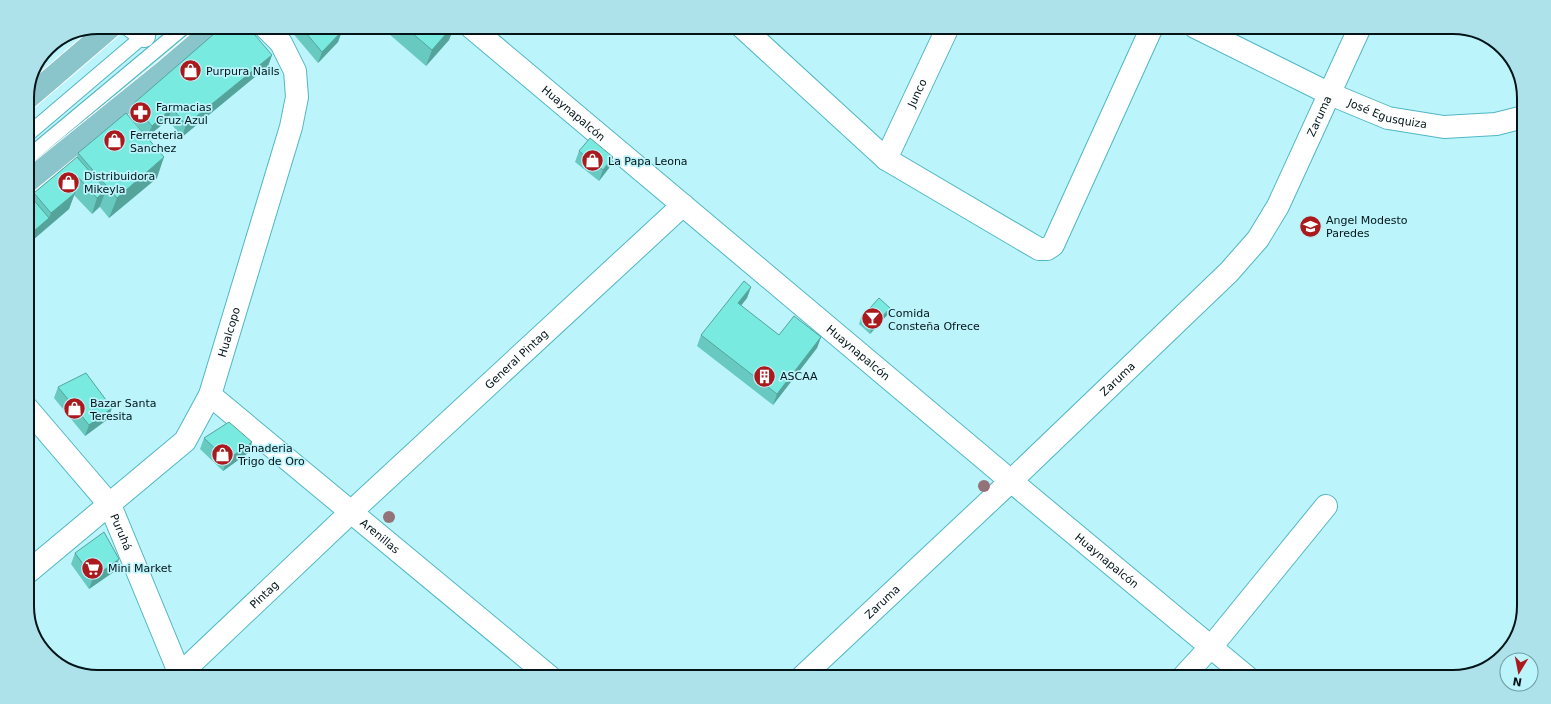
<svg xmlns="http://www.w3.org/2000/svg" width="1551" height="704" font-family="'DejaVu Sans',sans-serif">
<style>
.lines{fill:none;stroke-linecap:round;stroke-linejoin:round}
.lane-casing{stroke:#50b7c4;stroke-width:16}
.street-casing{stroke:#50b7c4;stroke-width:24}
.primary-casing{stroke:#fff;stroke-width:24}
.lane{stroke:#fff;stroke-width:14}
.street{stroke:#fff;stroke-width:22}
.primary{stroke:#8bc5cc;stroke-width:22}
.tree{fill:#937278}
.wall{fill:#67c9c0}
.shaded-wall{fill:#54a49c}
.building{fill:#78eadf;stroke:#54a49c}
.labels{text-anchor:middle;stroke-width:3.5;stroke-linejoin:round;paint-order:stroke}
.poi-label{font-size:11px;fill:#011518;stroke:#bcf4fc;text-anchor:start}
.street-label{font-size:11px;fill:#011518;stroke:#bcf4fc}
.rim{fill:none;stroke:#011518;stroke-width:2}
</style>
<rect width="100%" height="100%" fill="#bcf4fc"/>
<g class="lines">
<defs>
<g id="lane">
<polyline points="27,135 154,27"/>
<polyline points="27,158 184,27"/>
</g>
<g id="street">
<polyline points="132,27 144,36"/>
<path id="s1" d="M471,27L1011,481L1247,677"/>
<polyline points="742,27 886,159 1039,249 1047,249 1053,245 1152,27"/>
<path id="s2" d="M1195,27L1330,94L1388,118L1444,127L1496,124L1524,117"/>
<path id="s3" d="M886,159L948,27"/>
<path id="s4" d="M210,395L550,677"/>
<path id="s5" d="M27,408L110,505L181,677"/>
<path id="s6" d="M27,573L185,441L210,395L291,127L297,97L295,71L281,43L265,27"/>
<path id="s7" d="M177,677L351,512L683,205"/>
<path id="s8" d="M802,677L1011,481L1229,272L1258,239L1278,206L1360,27"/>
<polyline points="1183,677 1216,641 1326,506"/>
</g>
<g id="primary">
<polyline points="27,99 111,27"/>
<polyline points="27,182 162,73 216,27"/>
</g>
</defs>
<!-- lane casing -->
<use href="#lane" class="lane-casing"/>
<!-- street casing -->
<use href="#street" class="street-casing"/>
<!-- primary casing -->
<use href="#primary" class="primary-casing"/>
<!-- lane -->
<use href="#lane" class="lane"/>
<!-- street -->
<use href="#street" class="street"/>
<!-- primary -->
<use href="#primary" class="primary"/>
</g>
<!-- trees -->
<g class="tree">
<circle cx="984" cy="486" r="6"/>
<circle cx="389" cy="517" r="6"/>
</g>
<!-- wall -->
<g class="wall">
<polygon points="293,27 340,27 342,31 338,42 318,63 291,31"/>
<polygon points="381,27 454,27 449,40 426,66"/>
<polygon points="272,55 268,66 182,137 168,120 147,137 129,115 133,104"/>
<polygon points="579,151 613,157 609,168 599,181 575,162"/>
<polygon points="78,153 157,178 109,218 100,207 92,214 74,195 69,209 27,245 27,202 32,198 34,193 77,157"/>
<polygon points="751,287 747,298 741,306 779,335 821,337 817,348 773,405 697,346 701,335"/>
<polygon points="888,314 870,334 859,324 861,318"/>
<polygon points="58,387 108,419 85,436 54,398"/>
<polygon points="204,438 248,453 223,471 200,449"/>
<polygon points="75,553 115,571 89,589 71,564"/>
</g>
<!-- shaded-wall -->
<g class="shaded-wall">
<polygon points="452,27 454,27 449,40 426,66 432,50"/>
<polygon points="342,31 338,42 318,63 322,52"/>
<polygon points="272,55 268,66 182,137 186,125"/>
<polygon points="172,108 168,120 147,137 152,126"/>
<polygon points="164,157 157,178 109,218 117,198"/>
<polygon points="613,157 609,168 599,181 603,170"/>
<polygon points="76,175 71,191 67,183"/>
<polygon points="106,190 100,206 92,214 97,198"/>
<polygon points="75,193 69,209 27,245 27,237 49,218 51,213"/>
<polygon points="751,287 747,298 734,314 738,303"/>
<polygon points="890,308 888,314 870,334 872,328"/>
<polygon points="33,325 29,336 27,337 27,329"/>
<polygon points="821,337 817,348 773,405 777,394"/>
<polygon points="112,408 108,419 85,436 89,425"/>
<polygon points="252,442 248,453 223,471 227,460"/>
<polygon points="119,559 115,571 89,589 93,578"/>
</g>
<!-- building -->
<g class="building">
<polygon points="222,27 248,27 272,55 186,125 172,108 152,126 133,104"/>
<polygon points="301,27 340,27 342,31 322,52"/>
<polygon points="405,27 452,27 432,50"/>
<polygon points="126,113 164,157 117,198 78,153"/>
<polygon points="590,138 613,157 603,170 579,151"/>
<polygon points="77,157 106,190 97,198 76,175 67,183 75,193 51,213 34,193"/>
<polygon points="32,198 49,218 27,237 27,202"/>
<polygon points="744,281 751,287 738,303 779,335 794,316 821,337 777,394 701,335"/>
<polygon points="879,298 890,308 872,328 861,318"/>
<polygon points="27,318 33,325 27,329"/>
<polygon points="86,373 112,408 89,425 58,387"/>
<polygon points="229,422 252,442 227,460 204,438"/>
<polygon points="104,532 119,559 93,578 75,553"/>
</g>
<!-- icons -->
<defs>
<symbol id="shop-disc" viewBox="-11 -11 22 22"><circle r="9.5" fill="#ac191c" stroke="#bcf4fc"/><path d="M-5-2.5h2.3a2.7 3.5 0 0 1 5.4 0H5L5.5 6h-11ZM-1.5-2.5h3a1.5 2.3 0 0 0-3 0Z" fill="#fff"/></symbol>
<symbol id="pharmacy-disc" viewBox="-11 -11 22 22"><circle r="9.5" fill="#ac191c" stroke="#bcf4fc"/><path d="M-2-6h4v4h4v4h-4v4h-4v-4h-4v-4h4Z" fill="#fff"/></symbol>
<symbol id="school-disc" viewBox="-11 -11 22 22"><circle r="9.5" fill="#ac191c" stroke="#bcf4fc"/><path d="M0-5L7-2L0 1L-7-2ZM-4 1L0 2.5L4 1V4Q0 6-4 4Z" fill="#fff"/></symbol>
<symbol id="bar-disc" viewBox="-11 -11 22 22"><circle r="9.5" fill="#ac191c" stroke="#bcf4fc"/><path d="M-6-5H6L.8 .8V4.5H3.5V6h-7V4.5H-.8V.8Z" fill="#fff"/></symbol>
<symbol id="building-disc" viewBox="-11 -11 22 22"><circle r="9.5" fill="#ac191c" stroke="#bcf4fc"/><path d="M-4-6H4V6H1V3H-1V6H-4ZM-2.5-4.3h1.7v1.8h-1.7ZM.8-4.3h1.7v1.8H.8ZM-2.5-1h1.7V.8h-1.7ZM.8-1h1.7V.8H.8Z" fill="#fff"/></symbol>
<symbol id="supermarket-disc" viewBox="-11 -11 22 22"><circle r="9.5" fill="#ac191c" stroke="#bcf4fc"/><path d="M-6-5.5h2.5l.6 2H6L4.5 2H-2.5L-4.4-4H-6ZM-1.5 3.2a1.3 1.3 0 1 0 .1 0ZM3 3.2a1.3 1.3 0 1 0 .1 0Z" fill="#fff"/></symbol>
</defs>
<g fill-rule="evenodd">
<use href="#shop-disc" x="178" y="58" width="25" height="25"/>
<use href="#pharmacy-disc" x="128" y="100" width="25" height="25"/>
<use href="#shop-disc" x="102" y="128" width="25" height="25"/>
<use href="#shop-disc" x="580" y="148" width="25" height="25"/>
<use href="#shop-disc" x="56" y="170" width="25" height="25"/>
<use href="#school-disc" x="1298" y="214" width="25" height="25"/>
<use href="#bar-disc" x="860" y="306" width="25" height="25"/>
<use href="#building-disc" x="752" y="364" width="25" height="25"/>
<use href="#shop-disc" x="62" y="396" width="25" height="25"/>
<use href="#shop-disc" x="210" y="442" width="25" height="25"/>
<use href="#supermarket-disc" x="80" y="556" width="25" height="25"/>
</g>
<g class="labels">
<!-- poi labels -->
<g class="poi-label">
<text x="206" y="75">Purpura Nails</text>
<text x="156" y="111">Farmacias<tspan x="156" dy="13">Cruz Azul</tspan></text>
<text x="130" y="139">Ferreteria<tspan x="130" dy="13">Sanchez</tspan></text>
<text x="608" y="165">La Papa Leona</text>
<text x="84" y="180">Distribuidora<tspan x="84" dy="13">Mikeyla</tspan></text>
<text x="1326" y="224">Angel Modesto<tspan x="1326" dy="13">Paredes</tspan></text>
<text x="888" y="317">Comida<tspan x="888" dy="13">Consteña Ofrece</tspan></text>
<text x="780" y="380">ASCAA</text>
<text x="90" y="407">Bazar Santa<tspan x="90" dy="13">Teresita</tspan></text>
<text x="238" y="452">Panaderia<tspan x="238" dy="13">Trigo de Oro</tspan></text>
<text x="108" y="572">Mini Market</text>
</g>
<!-- street labels -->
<g class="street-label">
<text dy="4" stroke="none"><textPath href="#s3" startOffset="73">Junco</textPath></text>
<text dy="4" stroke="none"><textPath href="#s2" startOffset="212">José Egusquiza</textPath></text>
<text dy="4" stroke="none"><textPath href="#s1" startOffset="134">Huaynapalcón</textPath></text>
<text dy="4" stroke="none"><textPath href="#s8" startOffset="770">Zaruma</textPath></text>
<text dy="4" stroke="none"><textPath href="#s6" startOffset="324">Hualcopo</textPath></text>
<text dy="4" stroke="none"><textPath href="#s1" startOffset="506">Huaynapalcón</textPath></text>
<text dy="4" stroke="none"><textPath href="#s7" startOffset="465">General Pintag</textPath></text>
<text dy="4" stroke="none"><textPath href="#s8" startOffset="434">Zaruma</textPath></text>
<text dy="4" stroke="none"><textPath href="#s5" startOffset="157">Puruhá</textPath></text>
<text dy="4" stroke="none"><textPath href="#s4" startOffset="221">Arenillas</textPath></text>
<text dy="4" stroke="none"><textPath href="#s1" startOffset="830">Huaynapalcón</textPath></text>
<text dy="4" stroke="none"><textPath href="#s7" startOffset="120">Pintag</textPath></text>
<text dy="4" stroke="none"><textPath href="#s8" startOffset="110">Zaruma</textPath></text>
</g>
</g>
<!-- crop -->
<path d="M0 0H1551V704H0ZM98 34H1453A64 64 0 0 1 1517 98V606A64 64 0 0 1 1453 670H98A64 64 0 0 1 34 606V98A64 64 0 0 1 98 34Z" fill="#ade2ea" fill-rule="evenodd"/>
<path class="rim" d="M98 34H1453A64 64 0 0 1 1517 98V606A64 64 0 0 1 1453 670H98A64 64 0 0 1 34 606V98A64 64 0 0 1 98 34Z"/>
<!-- north arrow -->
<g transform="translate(1519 672) rotate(190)"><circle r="19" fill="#bcf4fc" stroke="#719ba1"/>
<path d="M0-3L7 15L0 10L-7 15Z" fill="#ac191c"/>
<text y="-6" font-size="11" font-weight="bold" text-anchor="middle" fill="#011518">N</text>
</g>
</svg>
